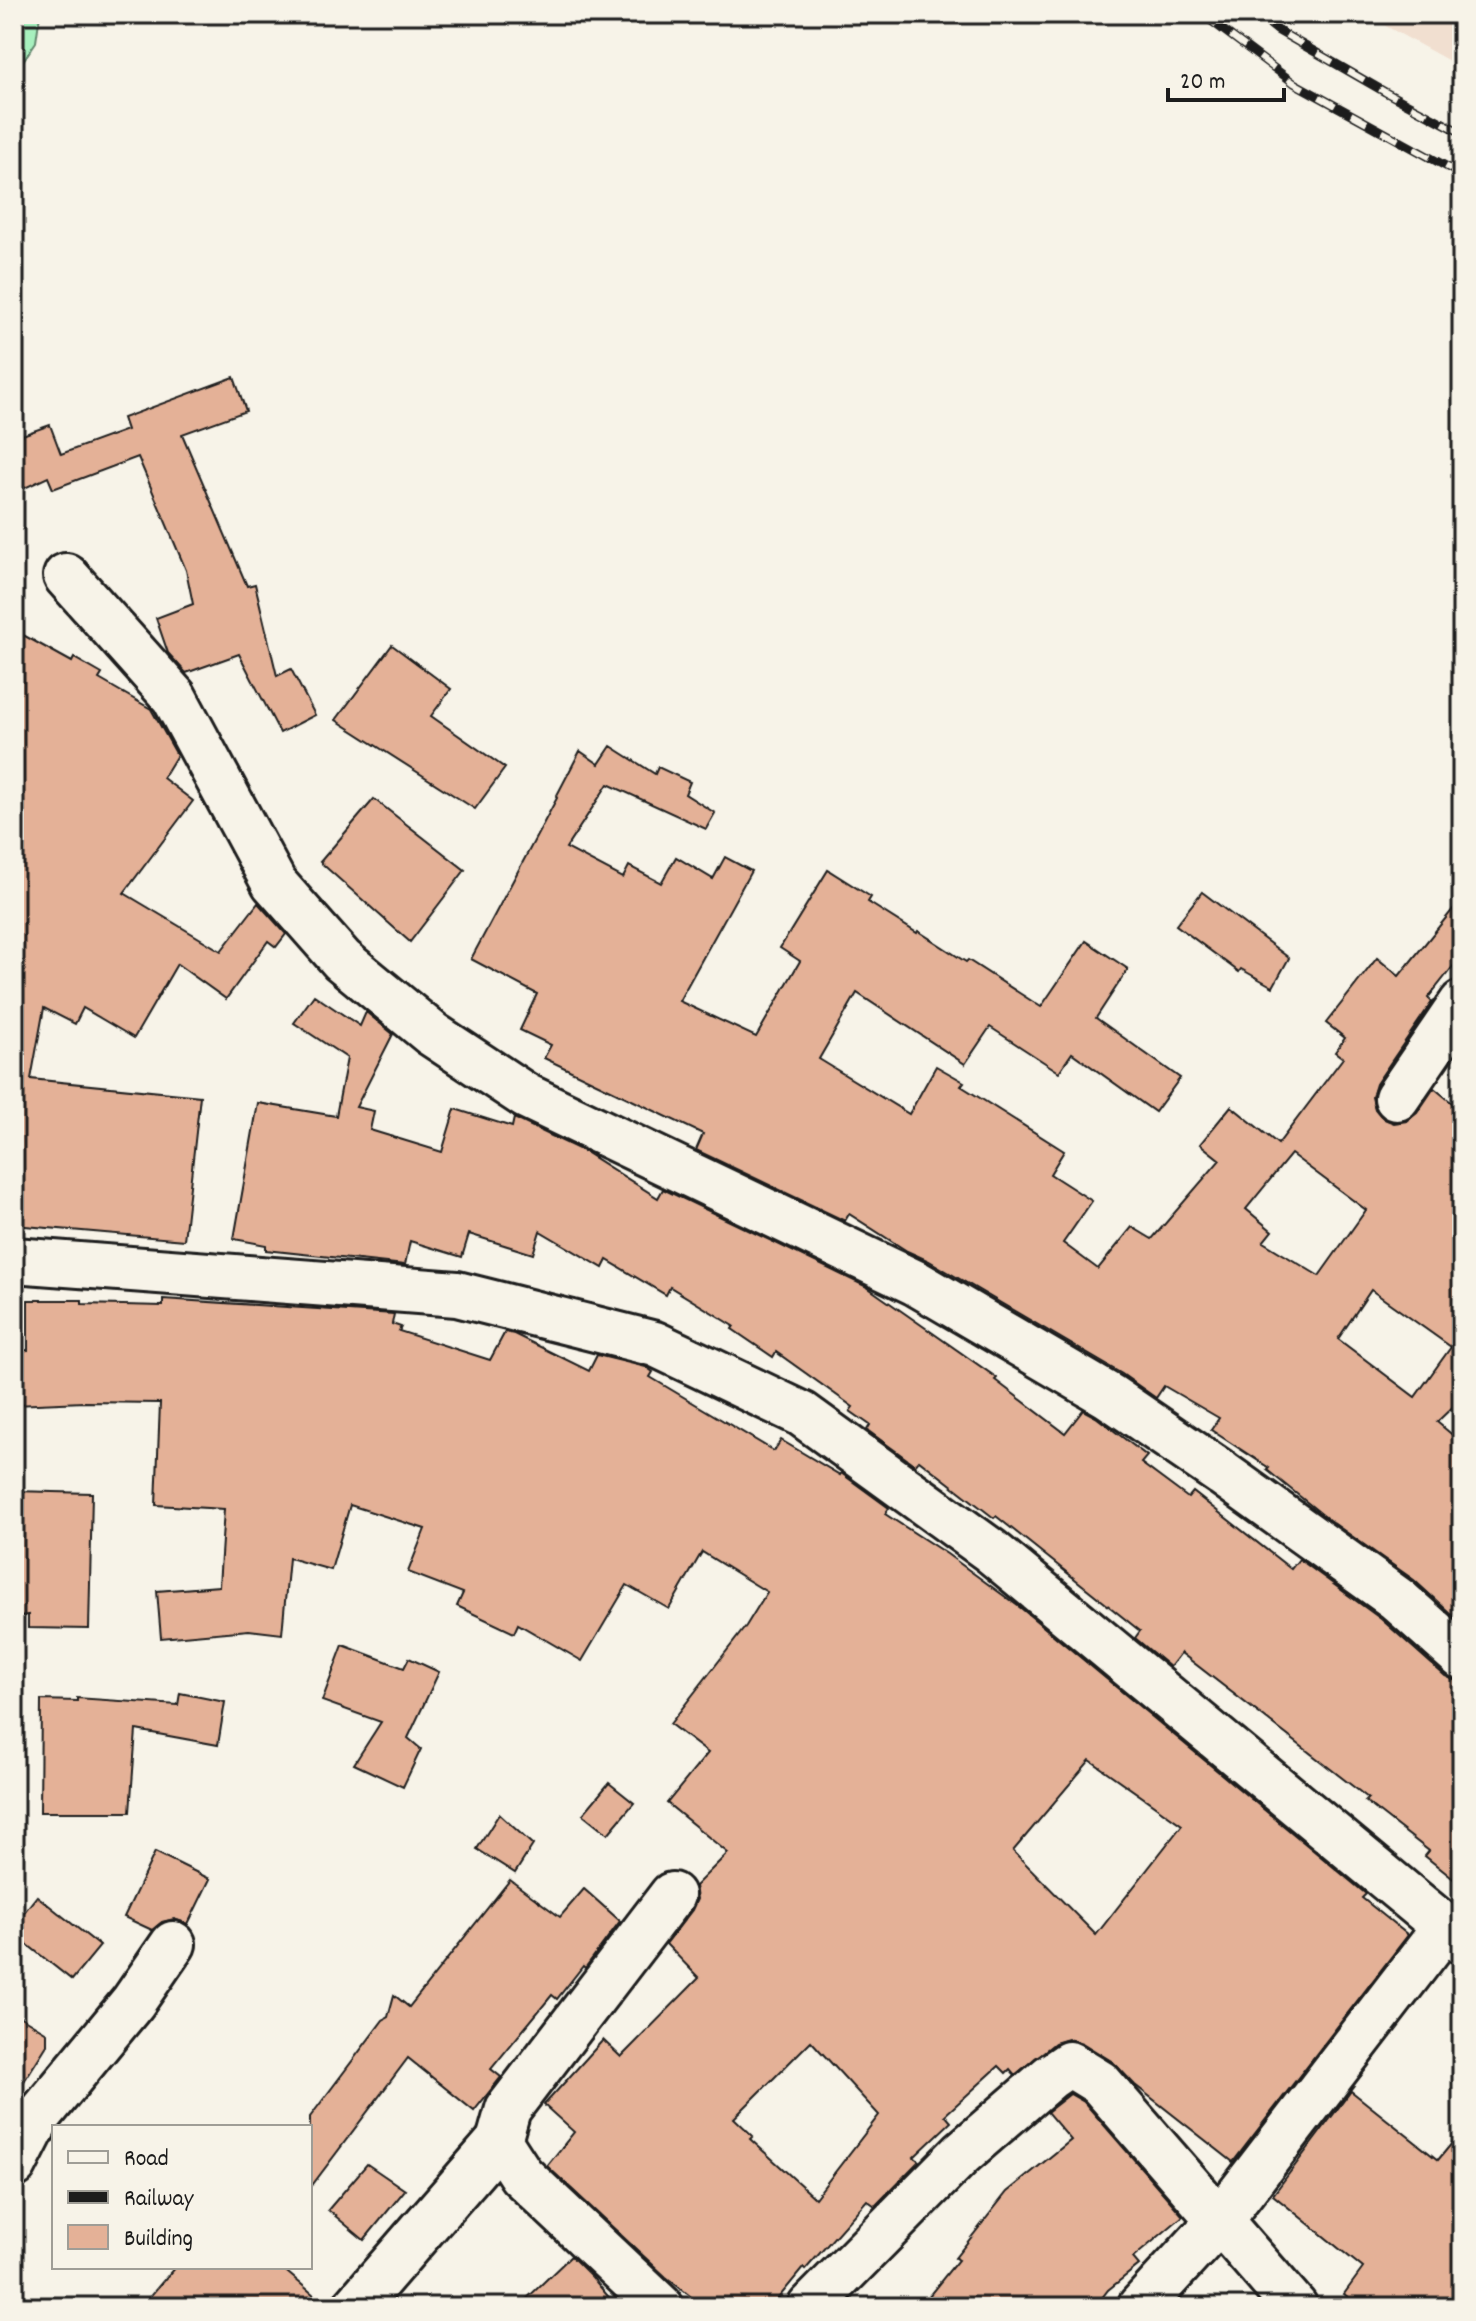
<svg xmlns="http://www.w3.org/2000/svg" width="1476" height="2321" font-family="Dekko,sans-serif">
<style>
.built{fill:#f1dfd0}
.green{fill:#a7f0be;stroke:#62866d;stroke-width:2}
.building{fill:#e4b197;stroke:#1c1c1c;stroke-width:2;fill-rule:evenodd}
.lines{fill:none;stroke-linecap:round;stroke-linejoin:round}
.minor-casing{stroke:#1c1c1c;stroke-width:50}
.minor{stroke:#f7f3e8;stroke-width:44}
.rail-casing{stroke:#1c1c1c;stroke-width:9}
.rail{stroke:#f7f3e8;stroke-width:6;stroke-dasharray:18;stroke-linecap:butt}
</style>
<rect width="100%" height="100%" fill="#f7f3e8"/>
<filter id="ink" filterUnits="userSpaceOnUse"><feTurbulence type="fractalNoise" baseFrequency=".0125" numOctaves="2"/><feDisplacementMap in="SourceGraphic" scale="16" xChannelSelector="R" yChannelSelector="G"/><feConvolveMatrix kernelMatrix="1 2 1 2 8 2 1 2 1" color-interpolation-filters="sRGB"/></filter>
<g filter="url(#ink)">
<!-- built -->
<polygon class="built" points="1364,14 1462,14 1462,68"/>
<!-- green -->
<polygon class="green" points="14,14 40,14 36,42 14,74"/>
<!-- building -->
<g class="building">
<polygon points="234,377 246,411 182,434 247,586 255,584 277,676 291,669 315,715 280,733 239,654 186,673 168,653 156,618 193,604 186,570 138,457 53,489 48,477 14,493 14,438 50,425 61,454 127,430 123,418"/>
<polygon points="14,630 72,662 74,658 102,674 99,679 151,709 177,755 163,778 193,801 124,893 221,951 258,903 286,934 276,947 268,941 226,999 177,964 134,1038 83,1008 75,1024 44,1008 31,1079 200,1096 184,1240 14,1225"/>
<polygon points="392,645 451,689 431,716 505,768 475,809 336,720"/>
<path d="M611,746L655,774L658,767L690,782L685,794L715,813L706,829L608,784L566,848L623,878L629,866L661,883L676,857L713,879L725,857L751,871L679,1001L756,1037L800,961L780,948L828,870L871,897L868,902L917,933L918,931L966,962L968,960L1041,1007L1086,941L1128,969L1096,1018L1180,1078L1155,1112L1072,1053L1059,1072L990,1027L965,1064L857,993L819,1059L909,1114L936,1066L964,1082L961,1086L1064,1151L1050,1174L1092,1201L1063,1243L1098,1269L1132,1227L1152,1239L1220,1160L1200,1144L1231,1106L1278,1144L1343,1058L1335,1052L1345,1038L1326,1023L1377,958L1399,976L1462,898V955L1428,998L1432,1002L1376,1084L1372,1097L1375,1109L1384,1119L1394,1123L1407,1121L1417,1113L1434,1088L1462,1111V1398L1437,1422L1462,1443V1624L1414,1580L1329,1520L1267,1470L1269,1468L1211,1430L1219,1418L1164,1386L1156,1398L1122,1374L929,1261L907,1251L849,1214L845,1221L696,1150L703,1134L544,1058L551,1045L520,1030L537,994L471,959L557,798L556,797L580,751L599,764ZM1291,1154L1366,1210L1319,1276L1263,1242L1272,1231L1246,1209ZM1371,1290L1451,1347L1415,1397L1338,1339Z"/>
<polygon points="374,799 465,870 410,942 320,862"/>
<polygon points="1202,892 1289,958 1273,987 1241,969 1239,972 1176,925"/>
<polygon points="314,995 360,1026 366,1012 393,1034 356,1107 374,1111 370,1130 442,1152 455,1109 512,1127 514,1118 585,1152 658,1198 663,1189 867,1287 997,1378 995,1380 1065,1433 1083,1410 1096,1417 1147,1456 1141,1463 1188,1498 1193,1492 1291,1569 1299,1559 1381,1619 1445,1676 1456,1681 1462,1681 1462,1886 1425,1856 1429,1851 1365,1801 1368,1798 1181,1653 1170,1667 1135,1638 1140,1631 996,1516 994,1518 919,1460 915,1465 867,1430 870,1425 850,1411 853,1407 776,1352 773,1357 732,1329 734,1326 670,1287 666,1295 607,1260 603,1268 540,1231 533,1254 469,1234 462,1257 410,1241 405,1265 266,1250 266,1245 234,1239 258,1103 336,1116 347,1058 294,1023"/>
<path d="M163,1299L394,1314L392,1324L401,1327L399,1331L490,1360L505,1332L514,1334L589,1371L597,1355L646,1367L653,1372L650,1377L774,1451L781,1440L840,1475L841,1473L889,1508L885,1514L947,1554L1022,1609L1366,1894L1362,1898L1408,1935L1233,2162L1135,2085L1113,2062L1082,2043L1068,2039L1055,2043L1015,2075L1010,2069L1006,2073L999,2066L945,2115L951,2122L914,2157L919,2161L875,2206L867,2200L805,2270L803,2268L771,2307H704L666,2277L547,2166L574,2132L544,2105L603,2040L621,2057L699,1978L666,1944L692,1910L697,1899L695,1886L728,1853L667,1803L708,1753L670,1724L746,1626L767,1592L702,1552L669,1609L627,1585L582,1661L518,1624L514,1633L457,1606L463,1593L408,1572L425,1529L350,1505L331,1570L289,1558L282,1634L249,1630L161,1638L157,1591L219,1586L224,1509L156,1505L160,1403L84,1402L14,1405V1351L28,1350V1300H82V1304L163,1306ZM1090,1760L1182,1825L1096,1935L1013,1851ZM811,2041L879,2115L815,2198L750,2139L753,2136L734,2118Z"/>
<polygon points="14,1491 92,1493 89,1629 28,1628 28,1615 14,1617"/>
<polygon points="343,1645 404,1668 409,1658 439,1672 408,1738 421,1749 403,1787 354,1764 381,1722 322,1701"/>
<polygon points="180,1693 225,1702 218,1745 136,1730 130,1812 40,1812 41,1700 77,1701 77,1698 178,1705"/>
<polygon points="609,1783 634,1803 608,1834 583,1814"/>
<polygon points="499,1814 533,1845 515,1873 477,1849"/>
<polygon points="155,1852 210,1879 188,1924 174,1919 162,1922 152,1930 124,1917"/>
<polygon points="510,1880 560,1917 584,1889 620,1921 585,1968 583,1966 557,1999 552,1995 491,2069 501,2077 474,2111 408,2058 310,2188 310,2117 383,2020 388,2017 394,1995 409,2007"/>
<polygon points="37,1896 100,1946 72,1980 14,1934 14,1925"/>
<polygon points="14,2013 47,2033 47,2045 14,2097"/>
<polygon points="1351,2091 1438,2160 1462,2131 1462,2307 1361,2307 1344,2294 1363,2268 1273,2195"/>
<polygon points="1070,2094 1084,2102 1183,2216 1133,2258 1139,2265 1108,2290 1095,2307 920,2307 958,2260 955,2258 1007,2192 1071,2140 1047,2112"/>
<polygon points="367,2164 405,2190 364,2240 328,2210"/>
<polygon points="571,2256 592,2277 617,2307 518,2307"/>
<polygon points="175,2267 281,2267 328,2307 141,2307"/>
</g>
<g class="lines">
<defs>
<g id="minor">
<polyline points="66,576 174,697 274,883 342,960 432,1034 526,1096 916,1283 1109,1396 1223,1474 1397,1599 1462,1657"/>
<polyline points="1397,1098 1462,1003"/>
<polyline points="14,1260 457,1294 655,1344 802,1414 991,1551 1462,1941"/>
<polyline points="14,2165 39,2116 133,2002 173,1944"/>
<polyline points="355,2307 499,2141"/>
<polyline points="661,2307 521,2175 499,2141 508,2109 672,1895"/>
<polyline points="810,2307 962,2153 1050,2077 1069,2064 1100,2083 1295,2307"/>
<polyline points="1140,2307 1220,2220 1446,1926"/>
</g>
</defs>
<!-- minor casing -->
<use href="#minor" class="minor-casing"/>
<!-- minor -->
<use href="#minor" class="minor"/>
<defs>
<g id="rail">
<polyline points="1202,14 1294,83 1462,175"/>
<polyline points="1257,14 1277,30 1385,92 1462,133"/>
</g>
</defs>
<!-- rail casing -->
<use href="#rail" class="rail-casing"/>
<!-- rail -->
<use href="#rail" class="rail"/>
</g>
</g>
<!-- margin -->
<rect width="1476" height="2321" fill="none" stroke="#f7f3e8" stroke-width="48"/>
<rect x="24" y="24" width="1428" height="2273" fill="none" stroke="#1c1c1c" stroke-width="3" filter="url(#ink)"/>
<!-- legend -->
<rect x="52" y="2125" width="260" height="144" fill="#f7f3e8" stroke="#9f9d96" stroke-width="2"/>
<rect x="68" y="2151" width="40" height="12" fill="#f7f3e8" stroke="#9f9d96" stroke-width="2"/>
<text x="124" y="2165" font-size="24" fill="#1c1c1c">Road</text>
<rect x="68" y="2191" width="40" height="12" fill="#1c1c1c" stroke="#9f9d96" stroke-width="2"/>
<text x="124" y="2205" font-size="24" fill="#1c1c1c">Railway</text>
<rect x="68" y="2225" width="40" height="24" fill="#e4b197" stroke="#9f9d96" stroke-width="2"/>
<text x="124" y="2245" font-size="24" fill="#1c1c1c">Building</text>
<!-- scale -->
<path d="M1168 88v12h116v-12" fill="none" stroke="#1c1c1c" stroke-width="4"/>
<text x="1180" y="88" font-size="24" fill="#1c1c1c" stroke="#f7f3e8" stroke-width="6" paint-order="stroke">20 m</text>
</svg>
